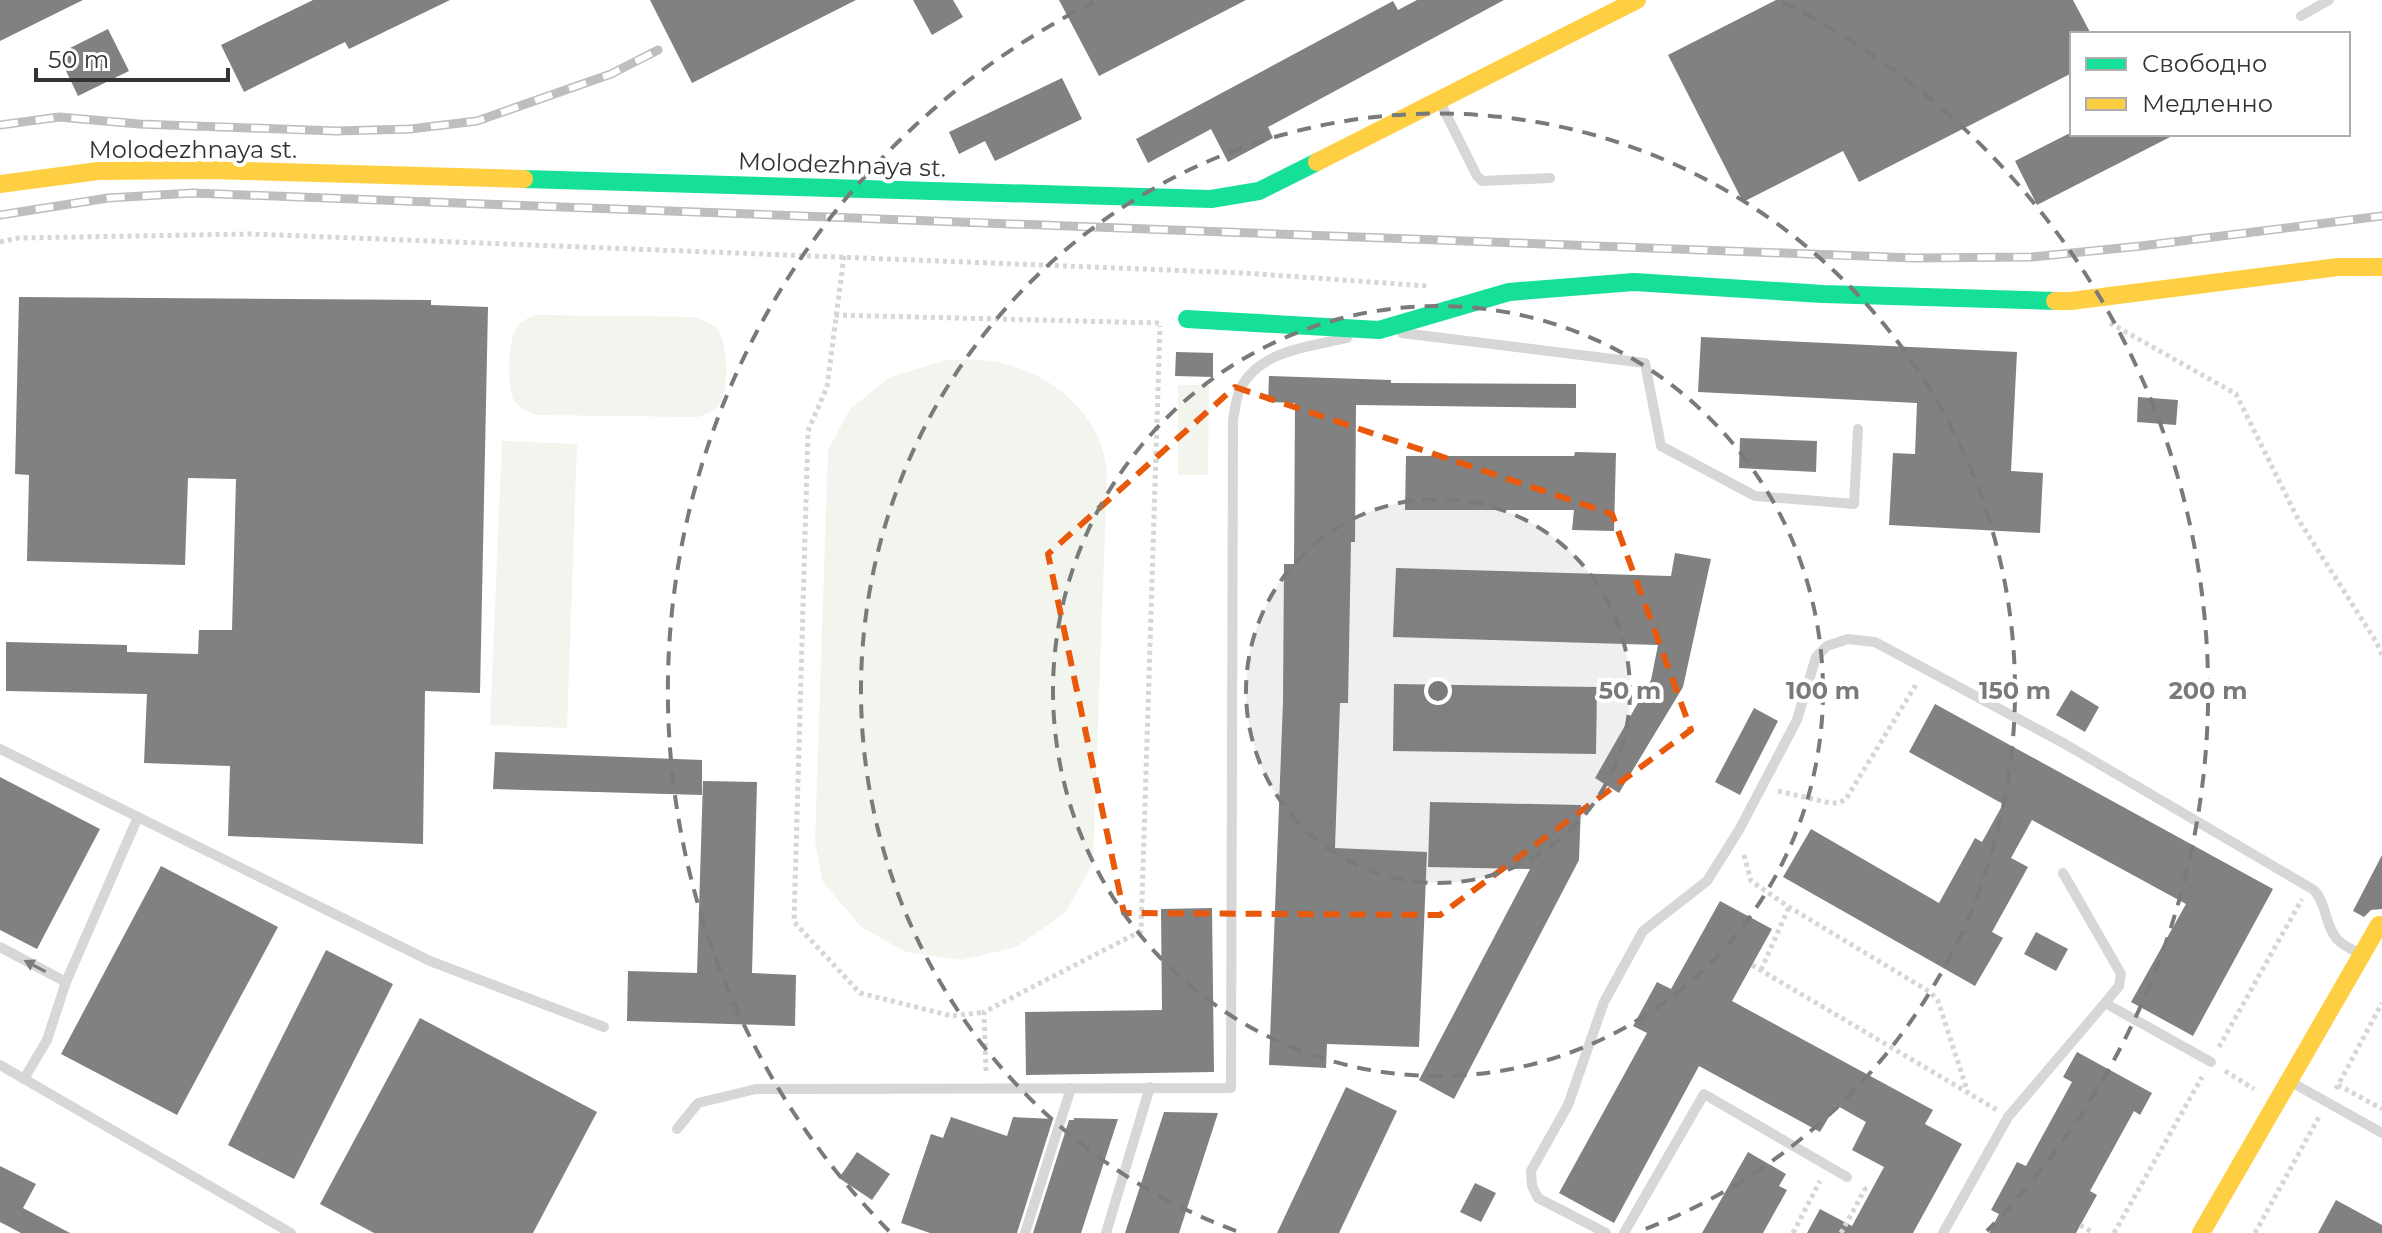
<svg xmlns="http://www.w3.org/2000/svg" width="2382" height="1233" font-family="Montserrat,sans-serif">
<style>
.green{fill:#f1f5ed}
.building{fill:#818181}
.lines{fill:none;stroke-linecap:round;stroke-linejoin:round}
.path{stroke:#d6d6d6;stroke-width:5;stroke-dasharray:4 4;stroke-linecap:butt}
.lane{stroke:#d7d7d7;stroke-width:10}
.fast{stroke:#16e098;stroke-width:18}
.slow{stroke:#ffcf43;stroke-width:18}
.rail-casing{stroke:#bebebe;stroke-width:9}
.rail{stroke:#fff;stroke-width:6;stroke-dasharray:18;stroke-linecap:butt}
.oneway{fill:#7d7d7d}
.marked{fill:none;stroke:#e8590c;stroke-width:6;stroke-dasharray:16 10;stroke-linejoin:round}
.ring{fill:none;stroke:#7a7a7a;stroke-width:4;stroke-dasharray:14 10}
.labels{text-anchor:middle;stroke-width:8;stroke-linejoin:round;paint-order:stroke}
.street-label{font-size:24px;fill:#333;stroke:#fff}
.centre{fill:#7a7a7a;stroke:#fff;stroke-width:4}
.ring-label{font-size:24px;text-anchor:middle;font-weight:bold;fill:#7a7a7a;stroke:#fff;stroke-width:8;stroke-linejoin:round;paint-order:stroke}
</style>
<rect width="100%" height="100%" fill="#fff"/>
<!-- green -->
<g class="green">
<path d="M537,315L696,317C703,321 714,324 718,330C728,343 729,390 720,403C714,411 706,414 698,417L537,415C529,412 521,409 515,402C506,390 508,341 516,328C521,320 528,318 537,315Z"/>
<path d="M947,360C961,360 977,359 991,361C1049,370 1104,414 1107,475L1093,863L1065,913L1016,947L962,960L906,952L861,927L823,882L815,842L828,450L850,409L890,377Z"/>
<polygon points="1178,385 1209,385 1208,475 1178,475"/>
<polygon points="502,441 577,444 567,728 490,725"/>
</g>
<!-- building -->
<g class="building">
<polygon points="0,0 83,0 0,41"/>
<polygon points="313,0 450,0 349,49 345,42 244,92 221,45"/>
<polygon points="650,0 856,0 692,83"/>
<polygon points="913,0 953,0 963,17 932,35"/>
<polygon points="1059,0 1246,0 1099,76"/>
<polygon points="1417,0 1504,0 1268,127 1273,138 1228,162 1211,129 1148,163 1136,139 1393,1 1398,10"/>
<polygon points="1776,0 2073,0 2091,34 2072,34 2072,73 1859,182 1843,151 1743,202 1668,55"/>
<polygon points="108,29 129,71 78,96 58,54"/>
<polygon points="1062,78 1082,119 995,161 985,141 959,154 949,132"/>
<polygon points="2068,134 2176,134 2037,205 2015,161"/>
<polygon points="19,297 431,300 431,305 488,307 480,693 425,691 423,844 228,836 230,766 144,763 147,694 6,691 6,642 127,645 127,652 198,654 199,630 232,630 236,479 188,478 185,565 27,561 29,475 15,474"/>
<polygon points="1701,337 2017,352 2011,471 2043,473 2040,533 1889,525 1893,453 1915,454 1917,403 1698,392"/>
<polygon points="1176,352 1213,353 1213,377 1175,376"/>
<polygon points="1269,376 1391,380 1391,383 1576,384 1576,408 1356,405 1355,542 1351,542 1348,703 1340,703 1335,848 1427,852 1419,1047 1327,1044 1326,1068 1269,1065 1283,702 1284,564 1294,564 1295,403 1268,402"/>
<polygon points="2138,397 2178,400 2176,425 2137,422"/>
<polygon points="1740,438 1817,441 1816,472 1739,468"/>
<polygon points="1575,452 1616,453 1614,531 1572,530 1574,510 1405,510 1406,456 1574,456"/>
<polygon points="1675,553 1711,559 1683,687 1619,793 1595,778 1651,680 1658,645 1393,637 1396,568 1671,576"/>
<polygon points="1394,684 1597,687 1596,754 1393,751"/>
<polygon points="2071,690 2099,707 2085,732 2056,715"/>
<polygon points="1935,704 2273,889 2193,1036 2131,1002 2186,904 2032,820 2011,858 2028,867 1992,932 2003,938 1975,986 1783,877 1811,829 1939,903 1975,838 1982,842 2003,804 1909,752"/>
<polygon points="1754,708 1778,721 1740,795 1715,782"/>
<polygon points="495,752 702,760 702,795 493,789"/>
<polygon points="0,777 100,829 37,949 0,930"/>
<polygon points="703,781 757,782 752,973 796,975 795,1026 627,1021 628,971 697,973"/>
<polygon points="1430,802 1581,805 1579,860 1454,1099 1419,1080 1530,869 1428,867"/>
<polygon points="2382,855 2382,909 2371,910 2364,917 2353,911"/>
<polygon points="161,866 278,927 177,1115 61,1054"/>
<polygon points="1720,901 1772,929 1732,1001 1933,1110 1925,1124 1962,1144 1913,1233 1807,1233 1820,1209 1852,1226 1884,1167 1852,1150 1866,1122 1836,1105 1820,1132 1699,1066 1614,1223 1559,1193 1647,1033 1633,1026 1657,982 1671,989"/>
<polygon points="1212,908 1214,1072 1026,1075 1025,1012 1162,1010 1161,909"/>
<polygon points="2036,932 2068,949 2056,971 2024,954"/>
<polygon points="326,950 393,984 294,1179 228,1145"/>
<polygon points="420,1018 597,1112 533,1233 374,1233 320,1204"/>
<polygon points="2077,1052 2152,1093 2140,1115 2134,1111 2090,1191 2097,1195 2076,1233 1989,1233 1999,1214 1991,1210 2017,1162 2026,1166 2072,1082 2063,1077"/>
<polygon points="1346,1087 1397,1111 1339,1233 1277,1233"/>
<polygon points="1164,1112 1218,1113 1179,1233 1125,1233"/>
<polygon points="951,1117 1007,1136 1013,1117 1053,1119 1017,1233 930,1233 901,1223 931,1134 943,1138"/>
<polygon points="1074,1118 1118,1119 1081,1233 1033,1233 1069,1120 1074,1120"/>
<polygon points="857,1152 890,1174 872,1200 839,1178"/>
<polygon points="1748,1152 1786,1174 1779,1186 1787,1190 1763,1233 1702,1233"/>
<polygon points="0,1166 36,1184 23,1208 70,1233 21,1233 0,1222"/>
<polygon points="1475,1183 1496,1193 1481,1222 1460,1212"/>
<polygon points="2336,1200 2382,1225 2382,1233 2318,1233"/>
</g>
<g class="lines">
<!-- path -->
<g class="path">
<polyline points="0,242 18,238 252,234 1244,273 1428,286"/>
<polyline points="844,256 827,387 808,431 794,922 860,993 952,1016 984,1012"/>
<polyline points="835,315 1160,323"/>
<polyline points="2110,323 2236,394 2298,519 2377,643 2382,655"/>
<polyline points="1778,791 1830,803 1839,803 1846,799 1917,683"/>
<polyline points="1744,855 1751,881 1789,907 1930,992 1938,1001 1968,1093"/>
<polyline points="1752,965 1997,1110"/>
<polyline points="1761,970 1789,907"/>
<polyline points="2219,1047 2302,899"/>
<polyline points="986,1071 984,1012 1141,931 1160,326"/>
<polyline points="2225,1071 2254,1089"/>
<polyline points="2338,1085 2382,1109"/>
<polyline points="2336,1089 2382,1003"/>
<polyline points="2080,1225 2094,1233"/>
<polyline points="1793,1233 1820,1181"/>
<polyline points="1841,1233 1865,1189 1861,1186"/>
<polyline points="2114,1233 2202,1077"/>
<polyline points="2255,1233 2320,1115"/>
</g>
<!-- lane -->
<g class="lane">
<polyline points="2301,16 2329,0"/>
<polyline points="1440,102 1477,176 1482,181 1550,178"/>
<polyline points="1402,333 1645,363 1661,446 1755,496 1854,504 1858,429"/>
<polyline points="0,749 430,961 604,1027"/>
<polyline points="2063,873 2121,974 2119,986 2105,1003 2211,1062"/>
<polyline points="0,947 66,982 47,1040 24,1079"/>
<polyline points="66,982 138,817"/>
<polyline points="0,1065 291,1233"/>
<polyline points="2291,1082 2382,1133"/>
<path d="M677,1129L698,1103L756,1089L1231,1088L1233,420C1235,410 1236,398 1240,389C1260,350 1308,347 1347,338"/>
<polyline points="1025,1233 1071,1088"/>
<polyline points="1106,1233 1150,1087"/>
<path d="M1606,1233L1538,1198L1532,1186L1531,1171L1568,1105L1604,1002L1643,931L1707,881L1739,830L1797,720L1816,657L1827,646L1848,639L1875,642L2065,744L2314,890C2327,904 2325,926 2337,939C2343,946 2353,950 2361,954"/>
<polyline points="1624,1233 1704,1094 1847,1177"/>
<polyline points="1943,1233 2008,1117 2105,1003"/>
</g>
<!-- fast -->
<g class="fast">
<polyline points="524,179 1211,199 1259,191 1317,162"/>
<polyline points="1187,319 1379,330 1509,292 1634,282 1823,294 2055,301"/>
</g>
<!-- slow -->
<g class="slow">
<polyline points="1317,162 1637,0"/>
<polyline points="0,184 98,171 208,170 524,179"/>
<polyline points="2055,301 2071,301 2338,267 2382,267"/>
<polyline points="2201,1233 2379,925"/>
</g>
<defs>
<g id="rail">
<polyline points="0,125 59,117 139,124 336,131 410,129 477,121 611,74 658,50"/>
<polyline points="0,215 108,198 193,193 1914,258 2032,257 2141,246 2382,216"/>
</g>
</defs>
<!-- rail casing -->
<use href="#rail" class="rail-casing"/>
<!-- rail -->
<use href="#rail" class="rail"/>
</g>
<!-- one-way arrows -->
<defs><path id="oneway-solid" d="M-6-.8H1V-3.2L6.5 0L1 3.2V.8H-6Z" transform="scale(2)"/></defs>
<use class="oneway" href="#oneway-solid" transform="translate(35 966) rotate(-152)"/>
<!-- marked area -->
<path class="marked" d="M1235,387L1612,514L1691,730L1440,915L1124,913L1048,554Z"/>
<!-- distance rings -->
<circle cx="1438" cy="691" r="192" fill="#7a7a7a" fill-opacity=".12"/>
<g class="ring">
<circle cx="1438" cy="691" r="192"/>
<circle cx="1438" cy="691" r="385"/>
<path d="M1236 1231A577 577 0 1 1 1640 1231"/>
<path d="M889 1231A770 770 0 0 1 1094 2M1782 2A770 770 0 0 1 1987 1231"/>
</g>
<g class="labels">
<!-- street labels -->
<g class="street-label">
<text x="193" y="158">Molodezhnaya st.</text>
<text transform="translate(842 165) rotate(2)" y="8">Molodezhnaya st.</text>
</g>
</g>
<circle cx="1438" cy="691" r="12" class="centre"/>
<g class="ring-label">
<text x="1630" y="699">50 m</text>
<text x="1823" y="699">100 m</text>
<text x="2015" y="699">150 m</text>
<text x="2208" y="699">200 m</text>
</g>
<!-- legend -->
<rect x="2070" y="32" width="280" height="104" fill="#ffffff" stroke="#adadad" stroke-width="2"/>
<rect x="2086" y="58" width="40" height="12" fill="#16e098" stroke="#adadad" stroke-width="2"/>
<text x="2142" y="72" font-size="24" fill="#333333">Свободно</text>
<rect x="2086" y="98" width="40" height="12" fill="#ffcf43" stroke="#adadad" stroke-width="2"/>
<text x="2142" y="112" font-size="24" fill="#333333">Медленно</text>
<!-- scale -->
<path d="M36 68v12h192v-12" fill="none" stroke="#333333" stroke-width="4"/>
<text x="48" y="68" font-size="24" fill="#333333" stroke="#ffffff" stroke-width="6" paint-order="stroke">50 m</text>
</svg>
